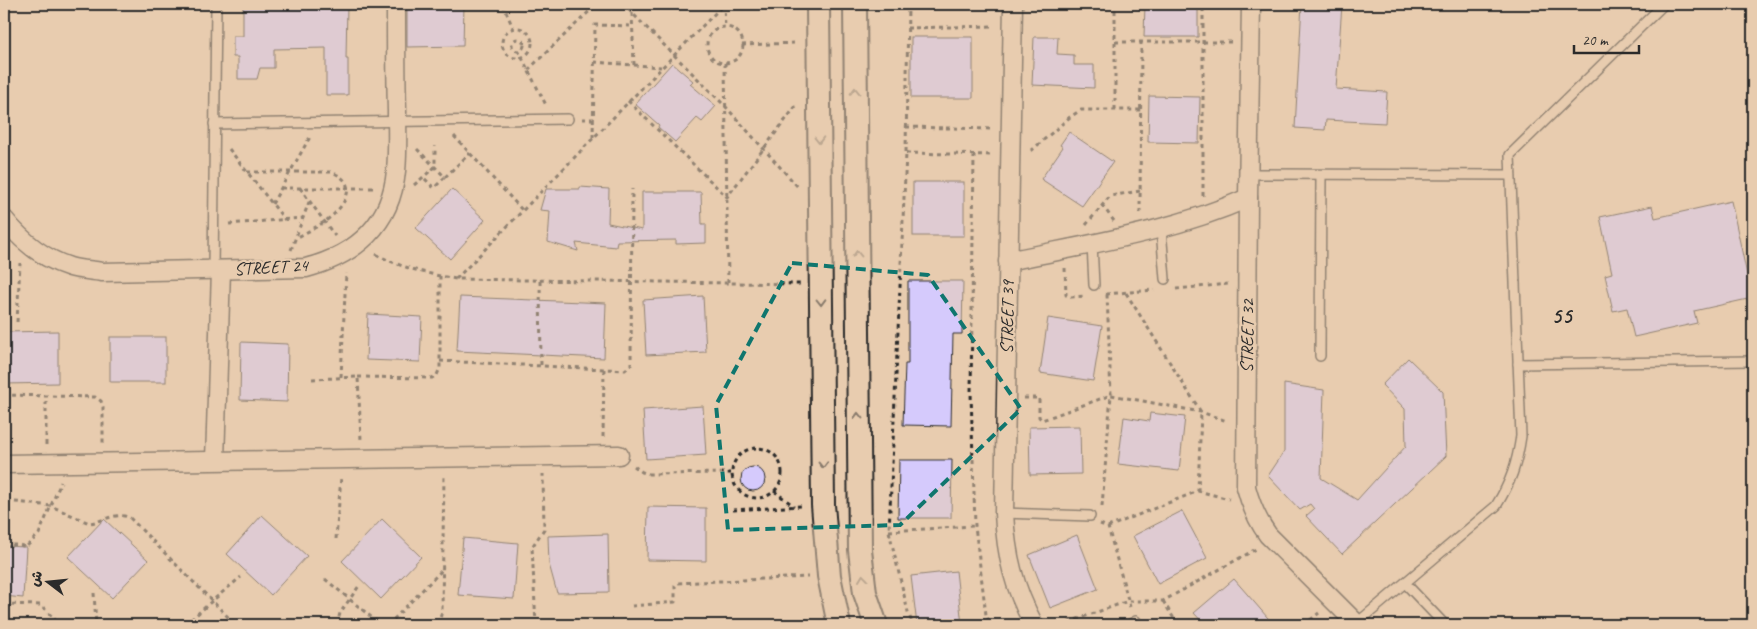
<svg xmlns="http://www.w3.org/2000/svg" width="1757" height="629" font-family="Caveat,'Playpen Sans Arabic',sans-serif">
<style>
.building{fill:#d5cafc;stroke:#2b2b2b}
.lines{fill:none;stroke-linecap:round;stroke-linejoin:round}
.service-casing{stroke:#2b2b2b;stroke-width:12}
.minor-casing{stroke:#2b2b2b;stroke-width:21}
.tertiary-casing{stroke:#2b2b2b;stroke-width:26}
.path{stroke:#2b2b2b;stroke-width:3;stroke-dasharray:4 4;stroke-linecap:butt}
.service{stroke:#e8ccaf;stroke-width:9}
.minor{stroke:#e8ccaf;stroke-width:18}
.tertiary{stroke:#e8ccaf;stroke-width:22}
.oneway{stroke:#8a7c6d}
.marked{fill:none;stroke:#0f766e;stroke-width:4;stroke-dasharray:10 6;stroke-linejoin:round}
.labels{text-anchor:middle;stroke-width:4.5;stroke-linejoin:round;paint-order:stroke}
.street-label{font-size:18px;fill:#2b2b2b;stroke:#e8ccaf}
.district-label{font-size:22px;font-weight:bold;letter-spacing:1px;fill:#2b2b2b;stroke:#e8ccaf}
</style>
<rect width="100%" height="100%" fill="#e8ccaf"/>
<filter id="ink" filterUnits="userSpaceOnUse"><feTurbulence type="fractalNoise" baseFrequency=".02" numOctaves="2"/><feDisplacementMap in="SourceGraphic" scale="10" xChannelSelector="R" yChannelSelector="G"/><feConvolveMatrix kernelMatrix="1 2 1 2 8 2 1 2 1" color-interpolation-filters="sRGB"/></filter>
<g filter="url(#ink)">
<!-- building -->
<g class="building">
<polygon points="243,4 347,4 346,59 348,59 348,95 326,95 326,48 274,49 274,68 260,68 257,79 238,79 238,57 233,57 233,36 243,36"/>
<polygon points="407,4 464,4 463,46 407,47"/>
<polygon points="1145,4 1198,4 1198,37 1144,37"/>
<polygon points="1302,4 1342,4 1336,89 1387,92 1385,123 1326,120 1325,130 1295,128"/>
<rect x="911" y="37" width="62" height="61"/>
<polygon points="1034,37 1058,37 1057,54 1074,55 1074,65 1094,65 1094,88 1032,85"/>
<polygon points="672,63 693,81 690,84 716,106 702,122 697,118 675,142 658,127 659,125 635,104"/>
<polygon points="1149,96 1200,97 1199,143 1148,142"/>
<polygon points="1069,132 1113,162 1082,206 1041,179 1063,147 1060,145"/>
<rect x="913" y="182" width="51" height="54"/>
<polygon points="580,187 609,189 608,223 642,230 642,192 701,192 702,224 706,224 706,243 676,244 676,240 617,241 616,247 576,243 578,251 548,242 550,211 540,210 546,189 580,189"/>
<polygon points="452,189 485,220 450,259 416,228"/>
<polygon points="1731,201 1752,298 1694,311 1697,323 1634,337 1627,308 1613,311 1605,275 1612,273 1600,217 1652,206 1655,218"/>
<polygon points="908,281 963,281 962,334 953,334 951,426 903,425 905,364 908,364"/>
<polygon points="703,296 706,352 646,355 643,300"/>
<polygon points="460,297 606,303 604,358 457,351"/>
<polygon points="368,314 422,317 420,362 366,360"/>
<polygon points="1048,318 1102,326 1093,381 1040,373"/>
<polygon points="58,331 58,383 4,384 4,332"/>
<rect x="110" y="337" width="56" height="45"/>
<polygon points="241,342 288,344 287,402 240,400"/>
<polygon points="1408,358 1443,392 1446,456 1342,554 1306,516 1314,509 1310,504 1300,510 1268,476 1284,452 1284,384 1324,390 1321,478 1357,500 1406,446 1405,409 1382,385"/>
<polygon points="703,406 706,455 646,459 643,410"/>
<polygon points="1150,413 1185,417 1179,471 1118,464 1124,417 1149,421"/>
<polygon points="1080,426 1081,474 1030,475 1029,427"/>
<polygon points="899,460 952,460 951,518 898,518"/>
<circle cx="753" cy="479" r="12"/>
<polygon points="648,507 706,508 706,561 647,560"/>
<polygon points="1182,511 1207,558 1158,584 1133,536"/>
<polygon points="262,515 307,556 271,595 227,554"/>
<polygon points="104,519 148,560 112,598 68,557"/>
<polygon points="382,519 421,557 381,599 342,561"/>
<polygon points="608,534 609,592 557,593 549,564 548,536"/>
<polygon points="1077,535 1098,589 1050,608 1029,555"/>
<polygon points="463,538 518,543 514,599 458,595"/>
<polygon points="4,546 26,547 23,598 4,596"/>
<polygon points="956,571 962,625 917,625 911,576"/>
<polygon points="1234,579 1274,625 1205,625 1194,613"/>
</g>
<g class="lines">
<defs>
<g id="service">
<polyline points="214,124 568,119"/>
<polyline points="1249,174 1510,175"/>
<polyline points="1161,229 1165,279"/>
<polyline points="1092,244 1094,285"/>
<polyline points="213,270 216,4"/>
<polyline points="1320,356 1321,175"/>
<polyline points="1518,364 1753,361"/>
<polyline points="1004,513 1090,516"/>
<polyline points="1405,583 1445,625"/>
<path d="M1356,624L1496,506C1511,482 1517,464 1521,436L1510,155L1664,4"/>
<polyline points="1129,625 1136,621"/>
</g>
<g id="minor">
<path d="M1013,4L1004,513C1006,555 1014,588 1034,625"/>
<path d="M1251,4L1248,198L1246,487C1251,506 1257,520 1268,535L1358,625"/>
<path d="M4,219C21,240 44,259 70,267C80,270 92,270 102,272L306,268C355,255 391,225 396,171C398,151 397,131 397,111C396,75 396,39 396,4"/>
<path d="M1008,261C1089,244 1171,232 1248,198"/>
<polyline points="215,460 221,270"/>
<polyline points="4,464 619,455"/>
</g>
<g id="tertiary">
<polyline points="818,4 823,505 829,576 839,625"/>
<polyline points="855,4 860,550 865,593 876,625"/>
</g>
</defs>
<!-- service casing -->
<use href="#service" class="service-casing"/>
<!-- minor casing -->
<use href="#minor" class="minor-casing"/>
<!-- tertiary casing -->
<use href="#tertiary" class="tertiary-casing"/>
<!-- path -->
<g class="path">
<polyline points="503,4 513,28"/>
<polyline points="623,4 726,107 798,187"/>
<polyline points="724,4 725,28"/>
<polyline points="908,4 906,153 889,531 908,612 913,625"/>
<polyline points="632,13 634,65"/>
<circle cx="725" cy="45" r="18"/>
<circle cx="517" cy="43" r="15"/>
<polyline points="907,28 994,26"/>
<circle cx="518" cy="45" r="6"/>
<polyline points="1115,42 1232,42"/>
<polyline points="742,45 797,43"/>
<polyline points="518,50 546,105"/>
<polyline points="594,62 661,67"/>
<polyline points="725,63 728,282"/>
<polyline points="528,70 597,4"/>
<polyline points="628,101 727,197 796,106"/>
<polyline points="1115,110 1115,4"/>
<polyline points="582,119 594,119"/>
<polyline points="906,127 993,129"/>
<polyline points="454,136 523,211"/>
<polyline points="593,138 595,25 633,26"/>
<polyline points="229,149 285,220"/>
<polyline points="417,149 445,177 434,188 423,177"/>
<polyline points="1031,151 1070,117 1081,110 1141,110"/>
<polyline points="906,153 992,155"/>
<polyline points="974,155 971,393 975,526 986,615 991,625"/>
<path d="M247,172H331C363,183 342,210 324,222C315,228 305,233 296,238"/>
<polyline points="445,177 470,153"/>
<polyline points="414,185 435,167 435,146"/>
<polyline points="281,188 373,188"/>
<polyline points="300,188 335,236"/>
<polyline points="1203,196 1203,4"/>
<polyline points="272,204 310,137"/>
<polyline points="1102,205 1114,221"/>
<polyline points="1140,213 1141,42"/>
<polyline points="229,224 303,218"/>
<polyline points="1086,225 1110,196 1140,191"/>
<polyline points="291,250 309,202"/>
<path d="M376,254C401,268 428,274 456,279L800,284"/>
<polyline points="1065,268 1066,295 1071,297 1085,296"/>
<polyline points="456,279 724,4"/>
<polyline points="540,281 541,366"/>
<polyline points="1176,289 1229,284"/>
<polyline points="1126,293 1201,412 1198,491"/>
<polyline points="1106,294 1154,290"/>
<polyline points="17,322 20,263"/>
<polyline points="440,361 625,370 631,365 632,189"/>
<polyline points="341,377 346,273"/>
<polyline points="358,377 432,378 437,375 440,368 440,276"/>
<polyline points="312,379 358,377 361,440"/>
<polyline points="4,395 95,397 101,401 103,407 103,444"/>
<polyline points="1024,398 1039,398 1039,417 1042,420 1111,395 1201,412 1227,421"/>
<polyline points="603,437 604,369"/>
<polyline points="46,445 46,396"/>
<circle cx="757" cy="473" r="25"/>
<polyline points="634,466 642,472 649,474 731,473"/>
<polyline points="7,483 7,527"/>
<polyline points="774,491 794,506"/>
<path d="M7,501L51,506L89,523C102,522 117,511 130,518L236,625"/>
<polyline points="1102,506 1111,395 1107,294"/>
<polyline points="733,510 803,506"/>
<polyline points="1100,524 1108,527 1130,607"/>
<polyline points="1108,527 1198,491 1229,499"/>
<polyline points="889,531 975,526"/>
<polyline points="336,539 341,477"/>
<polyline points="4,545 19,545 26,547 39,534 61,482"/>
<polyline points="325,579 381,625"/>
<polyline points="94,593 96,625"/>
<polyline points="1163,601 1178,625"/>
<polyline points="4,604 41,605 60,625"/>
<polyline points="632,606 675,602 675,586 677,583 808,577"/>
<polyline points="185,625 212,601 241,577"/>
<polyline points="337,625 340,613 359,586"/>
<polyline points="388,625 442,570"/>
<polyline points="439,625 442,609 444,475"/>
<polyline points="536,625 532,547 544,529 543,474"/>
<polyline points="1061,625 1128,601 1163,601 1256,549"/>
<polyline points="1304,625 1319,613"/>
</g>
<!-- service -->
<use href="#service" class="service"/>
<!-- minor -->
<use href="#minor" class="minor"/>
<!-- tertiary -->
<use href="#tertiary" class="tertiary"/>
</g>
<!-- one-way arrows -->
<defs><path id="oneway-chevron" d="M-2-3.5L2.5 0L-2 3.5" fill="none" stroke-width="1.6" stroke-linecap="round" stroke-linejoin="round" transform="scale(1.25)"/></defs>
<g class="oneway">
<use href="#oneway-chevron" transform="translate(855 91) rotate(-91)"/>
<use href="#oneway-chevron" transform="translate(819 140) rotate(89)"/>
<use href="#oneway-chevron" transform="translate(857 254) rotate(-91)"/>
<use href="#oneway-chevron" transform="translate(821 302) rotate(89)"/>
<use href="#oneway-chevron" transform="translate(858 416) rotate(-91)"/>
<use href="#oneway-chevron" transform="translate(823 465) rotate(89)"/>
<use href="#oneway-chevron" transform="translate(863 578) rotate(-97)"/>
</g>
</g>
<!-- marked area -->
<path d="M0 0H1757V629H0ZM792,263L928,275L1021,409L900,525L728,530L716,405Z" fill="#e8ccaf" fill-opacity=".55" fill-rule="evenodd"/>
<path class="marked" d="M792,263L928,275L1021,409L900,525L728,530L716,405Z"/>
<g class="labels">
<!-- street labels -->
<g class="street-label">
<text transform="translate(271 267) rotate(-3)" y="6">STREET 24</text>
<text transform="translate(1007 317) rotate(-89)" y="6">STREET 39</text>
<text transform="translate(1247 336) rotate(-89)" y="6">STREET 32</text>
</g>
<!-- district labels -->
<g class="district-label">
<text x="1562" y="323">55</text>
</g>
</g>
<!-- margin -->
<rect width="1757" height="629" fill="none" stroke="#e8ccaf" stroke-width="20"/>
<rect x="10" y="10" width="1737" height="609" fill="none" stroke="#2b2b2b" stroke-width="2" filter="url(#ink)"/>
<!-- north arrow -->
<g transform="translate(48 582) rotate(286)" stroke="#e8ccaf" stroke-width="4" paint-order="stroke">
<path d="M0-4L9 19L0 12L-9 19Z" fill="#2b2b2b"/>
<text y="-8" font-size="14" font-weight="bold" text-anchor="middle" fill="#2b2b2b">ش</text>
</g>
<!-- scale -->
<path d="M1574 45v8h65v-8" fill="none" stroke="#2b2b2b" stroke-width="2.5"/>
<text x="1582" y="45" font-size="15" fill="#2b2b2b" stroke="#e8ccaf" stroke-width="4" paint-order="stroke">20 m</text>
</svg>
